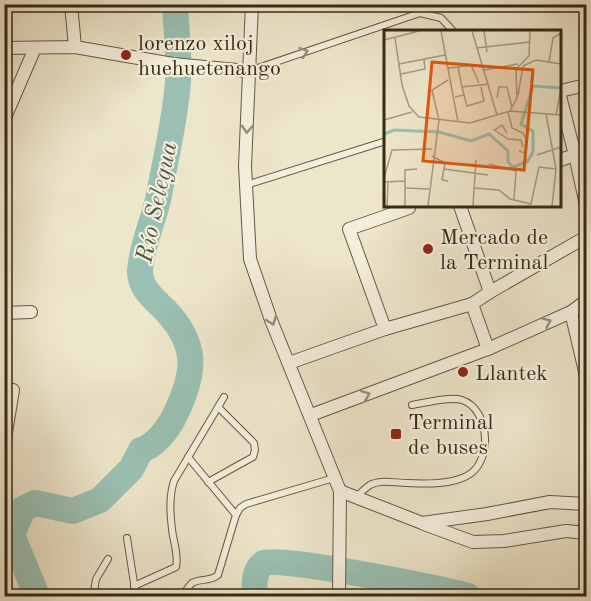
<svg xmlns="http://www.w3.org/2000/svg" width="591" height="601" font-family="'Old Standard TT',serif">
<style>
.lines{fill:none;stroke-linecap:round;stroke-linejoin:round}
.river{stroke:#9ac0b3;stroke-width:26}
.lane-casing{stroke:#655842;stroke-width:8}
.street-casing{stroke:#655842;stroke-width:14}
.lane{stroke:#f4efdd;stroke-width:6}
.street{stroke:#f4efdd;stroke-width:12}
.oneway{stroke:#968c79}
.poi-dot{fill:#8f2418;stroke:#f4efdd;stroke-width:2}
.labels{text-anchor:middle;stroke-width:4.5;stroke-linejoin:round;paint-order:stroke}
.poi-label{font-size:22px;fill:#372815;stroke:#f4efdd;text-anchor:start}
.water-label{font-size:24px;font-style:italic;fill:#555644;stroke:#f4efdd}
.inset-river{fill:none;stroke:#9ac0b3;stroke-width:3}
.inset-road{fill:none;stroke:#a59a82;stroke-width:1.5}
.view{fill:#df570c;fill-opacity:0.15;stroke:#df570c;stroke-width:3}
.inset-edge{fill:none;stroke:#372815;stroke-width:3}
</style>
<rect width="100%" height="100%" fill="#eee6cb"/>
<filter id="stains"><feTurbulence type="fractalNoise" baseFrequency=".00333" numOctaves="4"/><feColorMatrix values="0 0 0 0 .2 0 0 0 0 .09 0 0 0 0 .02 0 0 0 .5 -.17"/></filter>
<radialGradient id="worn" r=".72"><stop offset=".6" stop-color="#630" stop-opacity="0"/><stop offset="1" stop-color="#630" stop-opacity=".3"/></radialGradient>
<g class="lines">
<!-- river -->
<g class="river">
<path d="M37,596L12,535L23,509L35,503L73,511L100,500L131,469L141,450C154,447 169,428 175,415C195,374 199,346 166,311C155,300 139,288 140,270C142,243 154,221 159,195C166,157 175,120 178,82C180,57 176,30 175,4"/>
<path d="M254,596C255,586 253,569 264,563C277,556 447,589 468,596"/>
</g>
<defs>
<g id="lane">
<polyline points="249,71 420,13 441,18 454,32"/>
<polyline points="246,185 386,141"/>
<polyline points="188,457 236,515"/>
<polyline points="208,482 253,457 255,450 254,443 218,407"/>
<path d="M356,497C361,493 365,488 370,485C381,479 395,483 407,483C425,484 454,485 470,474C493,458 489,409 462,400C450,396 424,403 412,405"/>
<polyline points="127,538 136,596"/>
<path d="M134,586L176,567C179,555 173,541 172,529C170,514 169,496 174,481L224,397"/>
<polyline points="96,596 94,592 96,579 108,559"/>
<path d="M182,596C185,592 188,587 192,583C200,578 210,582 218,575L236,515L240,508L246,504L334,478"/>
</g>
<g id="street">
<polyline points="71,4 75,47"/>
<polyline points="252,4 245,166 250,259 271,320 340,491 339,596"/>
<polyline points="4,48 75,47 173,64 248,71"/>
<polyline points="560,91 586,85"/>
<polyline points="560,96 575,155 560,160"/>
<polyline points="4,120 35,48"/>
<polyline points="575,155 586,205"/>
<polyline points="460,206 490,292 472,304 488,349"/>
<polyline points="409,208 349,229 385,329 472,304"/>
<polyline points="490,292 586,237"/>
<polyline points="571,312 586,376"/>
<polyline points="4,313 31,312"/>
<polyline points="289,363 385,329"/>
<polyline points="311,415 488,349 571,312 586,301"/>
<polyline points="4,444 13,390"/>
<polyline points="340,491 422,523 487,514 550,502 586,504"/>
<polyline points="424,524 473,542 504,541 566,531 586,533"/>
</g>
</defs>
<!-- lane casing -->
<use href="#lane" class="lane-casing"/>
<!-- street casing -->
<use href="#street" class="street-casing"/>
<!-- lane -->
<use href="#lane" class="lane"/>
<!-- street -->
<use href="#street" class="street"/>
</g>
<!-- one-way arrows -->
<defs><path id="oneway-chevron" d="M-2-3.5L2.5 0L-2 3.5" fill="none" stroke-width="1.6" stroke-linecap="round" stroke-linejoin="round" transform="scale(1.5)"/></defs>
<g class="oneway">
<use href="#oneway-chevron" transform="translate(304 52) rotate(-19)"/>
<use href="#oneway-chevron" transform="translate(247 129) rotate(93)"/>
<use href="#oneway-chevron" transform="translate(272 321) rotate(69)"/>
<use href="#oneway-chevron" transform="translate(547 322) rotate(-24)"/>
<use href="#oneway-chevron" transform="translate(366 395) rotate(-21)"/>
</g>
<!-- markers -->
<g class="poi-dot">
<circle cx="126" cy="55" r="6"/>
<circle cx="428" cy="249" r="6"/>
<circle cx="463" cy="372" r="6"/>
<rect x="390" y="428" width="12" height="12" rx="3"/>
</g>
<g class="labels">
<!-- poi labels -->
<g class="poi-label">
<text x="138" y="50">lorenzo xiloj<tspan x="138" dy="25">huehuetenango</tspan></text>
<text x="440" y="244">Mercado de<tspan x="440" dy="25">la Terminal</tspan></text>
<text x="475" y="380">Llantek</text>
<text x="408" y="429">Terminal<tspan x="408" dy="25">de buses</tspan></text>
</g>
<!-- water labels -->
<g class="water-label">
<text transform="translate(156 202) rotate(-78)" y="8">Río Selegua</text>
</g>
</g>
<!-- overview -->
<g transform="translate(384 30)">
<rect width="177" height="177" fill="#eee6cb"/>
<path class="inset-river" d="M0,104L10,100L55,102L87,111L105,104L124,121V132L129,137L143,132L149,122V101L137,94L149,56L177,58"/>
<path class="inset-road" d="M57,1L74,92M88,1L113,85M100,1L103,22M11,8L18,55L25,76L35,87L86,93L126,81L177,85M0,10L35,1M92,18L146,12M165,32L169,8L177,3M15,34L61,25M74,37L87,35L95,53M64,38L74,37L78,57M100,40L134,34M17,44L41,39L40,30M80,65L83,76L100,71L97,57M134,65L139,36L152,30L177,34M71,67L80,65L78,57L105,54M113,68L115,57H123L128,78M126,81L133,68L132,39L145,26L146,1M124,82L128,98L139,103L143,111L141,123L135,121M162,84L172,139L168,176M172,85L177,59M0,90L28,82M109,99L124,109L137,110L139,117M111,100L118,95L123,103M153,125L177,117M48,126L61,133L58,150L64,151M105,134L132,141L130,169M60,139L104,145M0,148L8,120L48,119M0,152L21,151M21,158L45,159M90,158L115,160L126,169L147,174L155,137L172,139M3,176L4,151M21,176V140L33,139M44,176L55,90L48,60L64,50M89,176L92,130"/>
<path class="view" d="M48,32L149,40L140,140L39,131Z"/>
<rect width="177" height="177" class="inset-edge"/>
</g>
<!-- margin -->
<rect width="591" height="601" fill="none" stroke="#eee6cb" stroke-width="24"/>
<rect x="6" y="6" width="579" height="589" fill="none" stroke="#372815" stroke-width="3"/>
<rect x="12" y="12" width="567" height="577" fill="none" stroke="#372815" stroke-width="1.5"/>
<rect width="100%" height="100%" filter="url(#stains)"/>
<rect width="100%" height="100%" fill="url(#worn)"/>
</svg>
